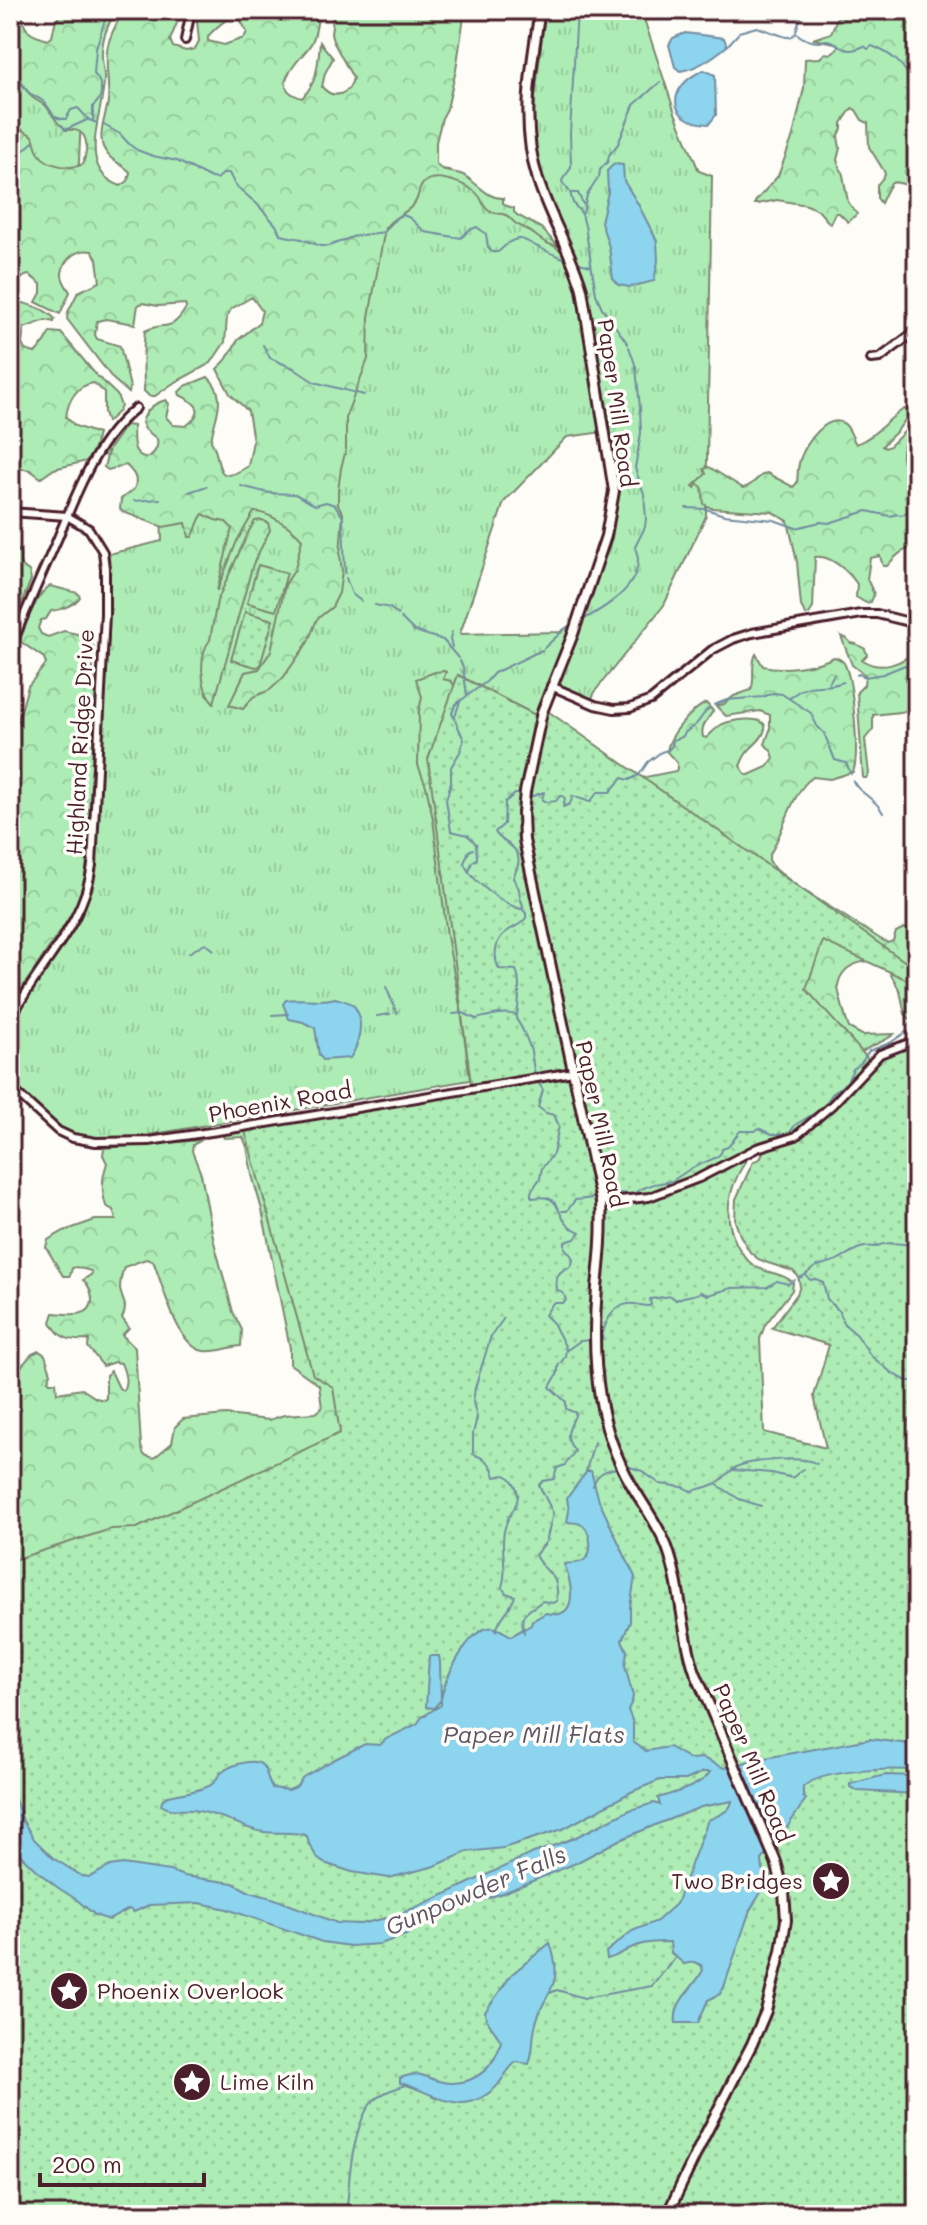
<svg xmlns="http://www.w3.org/2000/svg" width="927" height="2225" font-family="Mali,sans-serif">
<style>
.grass{fill:url(#grass-tufts);stroke:#7c8670;stroke-width:2}
.forest{fill:url(#forest-crowns);stroke:#7c8670;stroke-width:2;fill-rule:evenodd}
.park{fill:url(#park-dots);stroke:#7c8670;stroke-width:2;fill-rule:evenodd}
.water{fill:#8dd4ee;stroke:#728ca0;stroke-width:2}
.lines{fill:none;stroke-linecap:round;stroke-linejoin:round}
.stream{stroke:#728ca0;stroke-width:2}
.minor-casing{stroke:#4a1f2b;stroke-width:12}
.major-casing{stroke:#4a1f2b;stroke-width:14}
.minor{stroke:#fdfcf7;stroke-width:6}
.major{stroke:#fdfcf7;stroke-width:8}
.labels{text-anchor:middle;stroke-width:7;stroke-linejoin:round;paint-order:stroke}
.street-label{font-size:22px;fill:#4a1f2b;stroke:#fdfcf7}
.poi-label{font-size:22px;fill:#4a1f2b;stroke:#fdfcf7;text-anchor:start}
.water-label{font-size:24px;font-style:italic;fill:#5e5566;stroke:#fdfcf7}
</style>
<defs>
<pattern id="grass-tufts" width="24" height="20" patternUnits="userSpaceOnUse" patternTransform="scale(2)"><rect width="24" height="20" fill="#adedb5"/><path d="M3 7l-1-3M5 7V3M7 7l1-3M15 17l-1-3M17 17v-4M19 17l1-3" fill="none" stroke="#96cb9c"/></pattern>
<pattern id="forest-crowns" width="20" height="18" patternUnits="userSpaceOnUse" patternTransform="scale(2)"><rect width="20" height="18" fill="#adedb5"/><path d="M2 6a3 3 0 1 1 6 0M12 15a3 3 0 1 1 6 0" fill="none" stroke="#96cb9c"/></pattern>
<pattern id="park-dots" width="8" height="8" patternUnits="userSpaceOnUse" patternTransform="scale(2)"><rect width="8" height="8" fill="#adedb5"/><path d="M2 2h.1M6 6h.1" fill="none" stroke="#96cb9c" stroke-width="1.8" stroke-linecap="round"/></pattern>
</defs>
<rect width="100%" height="100%" fill="#fdfcf7"/>
<filter id="ink" filterUnits="userSpaceOnUse"><feTurbulence type="fractalNoise" baseFrequency=".0125" numOctaves="2"/><feDisplacementMap in="SourceGraphic" scale="16" xChannelSelector="R" yChannelSelector="G"/><feConvolveMatrix kernelMatrix="1 2 1 2 8 2 1 2 1" color-interpolation-filters="sRGB"/></filter>
<g filter="url(#ink)">
<!-- grass -->
<g class="grass">
<polygon points="10,10 15,10 81,117 78,183 10,208"/>
<polygon points="545,10 641,10 675,113 699,171 712,176 706,516 664,605 596,690 591,700 563,689 559,682 608,539 615,511 617,482 585,290 570,245 541,182 534,155 531,134"/>
<path d="M304,152L449,170L568,256L581,303L603,432L567,437L504,502L460,634L560,632L572,624C561,655 546,684 537,716L458,675L428,759L470,1080L125,1139C107,1139 84,1142 68,1134C46,1124 32,1095 10,1083V1028L22,1005L79,921L93,887L109,636V554L162,541L160,480L101,454L103,450L169,479L247,499Z"/>
</g>
<!-- forest -->
<g class="forest">
<path d="M10,10H15L22,16C25,33 31,35 48,40L52,37L55,23L63,10H116C108,25 101,39 102,57C102,65 105,73 104,81C103,115 75,171 121,186L128,181L130,172C120,162 110,162 103,147C98,134 106,115 108,102C110,84 104,63 108,45C111,32 118,21 124,10H141L146,14L149,10H179V18L170,40L173,47L186,51L195,49L199,41L196,10H312L318,16C317,24 316,34 312,42C305,57 263,87 302,98C318,82 318,63 320,42L333,58L325,73L322,87C334,101 350,94 353,78L333,41L331,34L334,10H465L456,70L447,109L442,118L436,142V164C444,175 454,170 465,176C478,184 488,199 503,198V203L507,206L514,208V212L517,215L541,228L558,246C545,246 537,235 526,229C523,227 519,226 515,223C512,221 510,217 506,215C500,212 495,215 489,211C483,207 483,201 479,196C471,185 440,174 428,180C416,186 421,197 413,205C404,215 394,216 385,228L369,317L368,359L346,416V450L341,468L338,491V505L343,513L340,555L342,571L339,593L332,607L317,619L308,642L283,678L270,690L253,697L243,709L229,705L245,672L259,669L271,651L285,585L295,569L302,539C293,528 269,512 254,512L237,541L217,591L232,528L226,522L215,520L203,514C197,521 197,530 192,537H189L186,523L163,527L123,512L120,509L121,499L134,489C139,478 133,472 126,465L108,470L104,467L109,449L126,425L133,426C134,440 130,453 146,458C154,455 159,447 157,439L145,429L142,423C145,411 154,403 166,400L169,404L166,417L173,425L186,426C205,412 199,404 180,395L179,392L185,386L208,377C229,397 214,417 211,441C223,457 211,491 248,466L253,441L248,411L230,394L217,369L226,360L238,340L259,323L262,311L252,297L231,309L227,317L225,342L211,363L172,384L155,396H149L144,391C144,370 142,353 145,331C165,320 170,335 186,308L185,304L158,306L143,303L138,305L135,324L106,319L97,321L95,335L97,339L120,346L130,387L129,393L113,379L67,319L68,312L78,292L100,282L97,259L92,251C78,248 64,258 62,273C61,280 67,287 70,292L60,314L36,302L41,293V284L29,275C20,276 14,287 10,295V123L33,136C35,142 36,150 40,155C48,166 72,170 83,164C88,148 90,127 67,130L58,123L46,106L33,98L10,70ZM237,16L240,19L247,32L244,38L224,45L208,41V36C216,28 225,18 237,16Z"/>
<path d="M840,10H914L917,13V187C889,183 895,173 881,203L877,198V185L885,175L884,171L869,147L868,123L862,120L856,110L852,108L842,123V129L838,137L840,148L837,160L843,175L848,202L857,214L848,222L839,213H835L830,224L818,210L807,205L777,200L758,204H755V202L778,176L793,136L804,88L805,59L820,58L825,53L830,54L837,49L838,45L835,43L813,39L831,33Z"/>
<path d="M10,297C24,306 43,305 55,319L54,322L46,320L24,328L22,344L25,350L35,353L45,342L50,332L61,333L96,375L117,395L121,406L119,411L107,422L104,412V392L94,383C76,385 68,401 66,417L75,426L98,434L94,449L87,461L54,469L41,478L30,470L10,467V375L14,364L10,354Z"/>
<path d="M904,409L909,410L910,413L897,431L882,446L885,448L890,446L917,419C914,433 897,446 903,462H917V548C902,548 896,556 887,566H883L880,556L870,558L867,579L874,594L871,602L866,603L856,597L857,584C849,572 830,554 815,557L813,608L809,614L806,615L801,606L797,562L788,521L772,512L711,508L704,504L702,487L698,484L695,488L693,486L706,474L704,469L709,467L743,488C753,487 757,475 767,473L793,487L797,483C798,475 797,466 801,457C806,444 826,414 843,423C850,426 852,439 856,444C875,437 887,419 904,409Z"/>
<path d="M262,520L268,523L270,530L253,564L214,703C200,690 198,655 210,640L217,601L249,531L255,521Z"/>
<path d="M18,550C25,561 12,560 29,571L31,580L10,631V552Z"/>
<path d="M50,586L78,593L80,597C75,605 61,610 51,611L46,619L41,620L38,628L41,634L48,637L64,631L86,636L94,647L92,662L96,692L86,874L75,909L10,1006V750L28,686L46,664L44,658L21,642V638C27,622 35,595 50,586Z"/>
<path d="M841,636L846,638L851,643L856,644L865,649L867,655L862,660C881,672 902,664 917,649V710L873,715V729L865,739L869,774L866,778H863L857,692L864,685L865,675L852,665Z"/>
<path d="M756,654L763,666C782,671 817,666 834,657C838,658 841,659 844,663C853,679 860,756 853,772L830,779L813,777C792,790 783,834 769,856V860L774,868L797,886L882,940L888,943L893,941L896,932L904,928L917,933V1016L910,1019L905,1014L900,991L890,973L891,964C871,958 843,960 838,985C837,989 847,1023 849,1028L862,1035L894,1034C884,1043 870,1044 860,1054L536,799L676,771L677,768V763L667,752C668,736 691,710 706,703L713,711C708,720 700,725 703,737L706,738C711,734 716,728 721,725C728,720 768,714 765,729C763,740 751,746 746,754C743,758 742,762 740,766L746,775H749L767,767L774,758L772,752L765,744L770,730V715L760,711L726,716L716,706L724,704L734,696L751,690C756,679 750,665 756,654Z"/>
<polygon points="444,671 446,672 443,679 451,681 456,688 460,1006 447,936 433,819 426,786 418,765 419,711 422,697 416,679 435,672"/>
<path d="M275,1127L597,1233L10,1695V1437L13,1429L10,1379L32,1354L39,1351L45,1355L51,1373L48,1380L50,1382H56L57,1393L82,1389L96,1398L104,1400L106,1398V1375L111,1371L119,1388L123,1391C128,1381 125,1373 121,1363L114,1362L103,1366L88,1347L89,1340C71,1341 60,1340 51,1322L54,1313C68,1314 93,1319 92,1298C91,1290 89,1285 83,1280L92,1274L91,1271L76,1267L72,1268L70,1276H63L46,1247L48,1240L64,1231L95,1220H116L113,1210L106,1206C101,1190 102,1178 107,1163L103,1155L104,1148L202,1140L193,1145L192,1151L201,1174L214,1242L233,1312L242,1330L241,1346C229,1347 216,1353 204,1351C176,1347 163,1283 153,1261L146,1259L124,1267C122,1273 120,1282 120,1289C122,1303 129,1303 122,1318L129,1328L122,1335L135,1348L141,1446L144,1455L154,1458L172,1443L175,1427L183,1419L226,1415L269,1420L284,1415L316,1413L322,1408L319,1385L290,1364V1348L262,1210L252,1175L247,1147L243,1137L224,1138L222,1134Z"/>
</g>
<!-- park -->
<g class="park">
<polygon points="258,565 287,573 276,611 247,603"/>
<polygon points="245,612 273,620 260,666 256,667 231,660"/>
<path d="M458,675L539,717L542,707L917,970V991L912,982L823,941L806,989L868,1059L884,1048L917,1037V2215H10V1561L111,1529L137,1528L340,1433L333,1387L313,1375L245,1131L472,1091L428,759ZM764,1148L761,1158L753,1162L736,1199L735,1221L740,1235L750,1252L758,1259L768,1263L793,1271L798,1276L800,1286L797,1294L772,1328L829,1345L814,1396L826,1448L764,1432L760,1339L765,1325L792,1290L793,1283C783,1272 765,1274 753,1265C746,1260 741,1252 737,1245C719,1211 732,1179 753,1150Z"/>
</g>
<!-- water -->
<g class="water">
<path d="M685,33L724,38L727,46C715,56 696,69 680,71L675,67L669,45L673,38Z"/>
<path d="M704,70L715,75L716,115L709,124C666,122 666,86 704,70Z"/>
<polygon points="614,164 623,165 624,181 638,204 657,241 658,261 654,281 630,287 618,285 613,279 609,247 601,222 608,192 607,171"/>
<path d="M335,998C341,1000 350,1001 354,1006C365,1019 359,1046 350,1058L323,1060L319,1055L315,1028L303,1022L289,1019L283,1004L286,1000C303,997 319,1003 335,998Z"/>
<path d="M587,1471H591L599,1501L635,1577L630,1607V1622L622,1640L627,1651L625,1666L633,1696L632,1701L628,1710L633,1723V1742L646,1751L669,1747L690,1759L703,1758L724,1768L754,1760L870,1739L917,1745V1771C892,1768 822,1769 803,1787V1797L806,1799L780,1838L762,1860L764,1879L762,1891L750,1910L724,1987L720,1994L708,2000L698,2023H676C673,2000 694,1989 703,1970L701,1965L694,1962L684,1964L671,1953L670,1942C657,1942 644,1942 631,1948C622,1952 619,1956 607,1959L606,1952L632,1931L657,1921L676,1904L708,1820C718,1815 730,1813 732,1801L701,1807L660,1823L615,1842L576,1863L508,1891L442,1915L406,1935L380,1944L350,1946L322,1942L227,1909L200,1903L149,1905L134,1912L129,1909L109,1920L95,1915L77,1900L57,1887L37,1871L10,1845V1786L23,1821L34,1839L53,1858L82,1876L90,1877L110,1866L123,1864L170,1871L184,1876L233,1883L250,1892L275,1899L337,1923L360,1924L395,1916L435,1899L531,1854L574,1838L630,1810L654,1803L660,1805L658,1798C673,1793 702,1786 710,1772H703L686,1780H660L631,1792L563,1829L503,1848L467,1852L435,1866L389,1878L352,1872L324,1863L318,1859L309,1844L307,1836C296,1831 277,1834 264,1832C253,1831 245,1827 234,1822C222,1817 206,1812 192,1810C181,1809 171,1812 161,1805L163,1799L168,1796C177,1794 206,1790 212,1784C215,1782 217,1777 220,1774C228,1766 252,1757 262,1765C268,1771 267,1781 272,1788L289,1790L296,1787L303,1777L335,1759L365,1744L380,1745L386,1739L417,1724L422,1717L441,1705V1700L434,1708L426,1707L429,1656H439L440,1662L441,1699C444,1680 467,1632 488,1628C496,1626 504,1632 511,1636L531,1625L532,1621L546,1613C548,1613 557,1615 559,1614C579,1609 569,1576 564,1564C570,1563 579,1564 584,1560C594,1554 591,1529 581,1524C578,1523 569,1522 567,1522L569,1511L567,1498Z"/>
<polygon points="885,1775 917,1776 917,1794 858,1791 850,1787 850,1784"/>
<path d="M550,1943C566,1990 543,1989 535,2027C532,2040 534,2051 529,2064L516,2062C507,2069 503,2080 496,2087C461,2120 437,2093 400,2083V2078C425,2068 427,2082 450,2083C477,2084 496,2065 501,2041L486,2019L485,2012L512,1974Z"/>
</g>
<g class="lines">
<!-- stream -->
<g class="stream">
<path d="M577,10L570,133L571,166C570,173 563,175 562,182L570,192L573,203L582,214L586,230"/>
<polyline points="796,31 803,10"/>
<path d="M739,32L757,27L786,37H791L796,33C803,39 811,42 820,42C823,41 825,40 827,40C842,42 841,57 864,46L868,49L872,46C890,53 908,66 912,86L917,85"/>
<polyline points="727,46 738,34"/>
<path d="M10,72C21,76 21,84 28,92C34,97 41,98 46,104C53,113 52,119 66,119L71,110L78,108L89,120L97,123"/>
<path d="M93,121V106C104,98 103,83 94,74L96,48L108,10"/>
<polyline points="62,125 65,130 87,120"/>
<polyline points="104,125 120,134 130,145 137,150 153,156 177,161 211,178 217,179 224,173 229,173 235,185 257,204 276,225 280,234 285,236 302,239 320,246 329,246 355,236 384,232 397,217 403,215 410,218 425,232 454,237"/>
<polyline points="11,169 13,160 33,142"/>
<polyline points="10,185 14,179 13,173"/>
<polyline points="572,193 578,193 583,204"/>
<polyline points="583,213 587,195 599,177 600,170 608,161 609,155 618,144 634,105 660,82"/>
<polyline points="586,232 596,294 602,308 628,344"/>
<polyline points="456,237 461,238 469,230 477,227 486,234 488,247 492,252 498,252 506,245"/>
<path d="M508,243C522,234 526,242 538,247C547,252 558,256 568,260"/>
<polyline points="579,263 591,266"/>
<polyline points="263,345 270,358 293,368 314,382 364,395"/>
<polyline points="241,486 269,493 295,494 315,505 326,502 335,505 343,517 345,573"/>
<polyline points="189,492 207,486"/>
<polyline points="134,501 160,499"/>
<polyline points="686,508 706,509 724,515 774,520 796,528 820,522 829,523 867,511 890,516 897,514 902,515 917,506"/>
<polyline points="346,578 352,594 361,601"/>
<polyline points="375,605 390,608 398,615"/>
<polyline points="401,618 414,631 443,640 458,658"/>
<path d="M581,621C603,609 638,589 638,560C638,555 636,551 635,547L645,527L646,518L644,494L635,468L641,433L640,408L636,367L629,347"/>
<polyline points="452,647 450,639 452,632"/>
<polyline points="544,648 566,628 573,624"/>
<polyline points="460,661 463,667 467,696"/>
<polyline points="857,675 859,674 865,677 883,674 905,665 917,667"/>
<polyline points="487,681 494,673 542,650"/>
<polyline points="829,683 834,674"/>
<path d="M790,698C810,679 821,691 843,682"/>
<polyline points="714,705 727,700 763,697 773,693 782,694 811,713 817,726 824,733 835,760 846,763 851,774"/>
<polyline points="454,719 460,702"/>
<path d="M853,781C859,794 876,798 883,813"/>
<path d="M520,794H515L505,802L504,824L495,832C502,845 522,845 518,865C517,870 514,874 513,878L519,889L520,898L523,905L522,909L526,913V918C519,927 513,926 505,933C495,941 493,957 499,969L516,970C521,980 519,1008 516,1019C521,1025 530,1045 531,1052C533,1060 532,1065 535,1073"/>
<path d="M528,794L533,796L544,792L542,800L546,802L556,801L560,796H563L565,799L563,807L570,804L573,796L590,802L598,792H610L622,778L629,780L639,775L648,762L661,752L668,750L672,746L673,740L682,737C686,730 688,730 694,726C701,721 702,713 710,708"/>
<path d="M473,849L469,851L464,863C470,880 504,905 521,909"/>
<polyline points="469,872 472,862 477,859 476,844 468,835 451,831 446,800 451,782 451,767 460,752 464,740 452,713 456,704 486,682"/>
<polyline points="189,953 205,943 214,950"/>
<polyline points="386,987 397,1013"/>
<path d="M453,1014L463,1013L476,1019C489,1016 503,1011 516,1015"/>
<polyline points="272,1015 288,1014"/>
<polyline points="377,1016 390,1014"/>
<polyline points="916,1031 917,1031"/>
<polyline points="605,1195 614,1193 634,1194 640,1189 654,1184 672,1181 690,1169 717,1157 721,1153 722,1149 728,1147 740,1131 755,1131 759,1128 772,1134 789,1134 795,1125 823,1108 832,1094 847,1082 853,1069 861,1063 869,1051 890,1043 906,1032 913,1032"/>
<polyline points="562,1211 567,1211 575,1200 595,1198"/>
<polyline points="806,1275 810,1280 816,1279 823,1282 827,1299 840,1312 843,1323 857,1335 871,1356 892,1373 907,1381 915,1381"/>
<path d="M799,1278C807,1276 808,1271 815,1267C822,1264 832,1263 839,1259C851,1253 861,1244 875,1247C889,1240 902,1245 917,1245"/>
<path d="M602,1340C603,1325 612,1306 628,1304C635,1303 642,1306 649,1306L651,1305L650,1299L671,1296L676,1300C684,1295 692,1297 701,1292L708,1295L732,1288L767,1287L777,1281L788,1284L795,1280"/>
<polyline points="567,1350 580,1341 591,1340"/>
<path d="M627,1466L642,1471L660,1484L683,1487L691,1491C700,1489 714,1486 721,1480C727,1475 733,1467 741,1465C757,1461 804,1455 817,1464"/>
<polyline points="733,1470 772,1473 792,1478 803,1469"/>
<polyline points="586,1471 594,1442"/>
<polyline points="716,1484 739,1499 761,1506"/>
<path d="M593,1486C596,1474 605,1470 617,1468"/>
<path d="M496,1631C499,1617 511,1610 515,1596L506,1593L502,1587C509,1567 498,1545 506,1524C509,1514 518,1507 518,1495C517,1489 514,1482 510,1478L505,1475L495,1477C492,1463 486,1459 473,1454V1433L477,1418L473,1402L475,1388L491,1336L504,1318"/>
<path d="M524,1633C518,1611 528,1613 542,1601L553,1603L557,1601C559,1569 545,1576 535,1555L546,1542L553,1513L539,1485L543,1481L554,1479L557,1468L565,1465L575,1451C562,1435 570,1429 576,1413L566,1409V1402L550,1387L558,1373V1366L565,1357L566,1348L553,1323L545,1315L553,1303H564L566,1300L564,1294L557,1290C555,1277 558,1271 570,1267C577,1258 570,1255 565,1248V1242L575,1239L580,1232C576,1230 571,1228 568,1225C555,1213 562,1193 533,1198L531,1196V1192L540,1178L542,1168L553,1154L559,1126L554,1115L546,1113L538,1107L543,1090L538,1082"/>
<polyline points="550,1993 557,1990 584,1998 652,1986 675,1958"/>
<path d="M345,2215C349,2200 348,2187 350,2172C352,2154 358,2122 369,2106C377,2094 393,2089 406,2085"/>
</g>
<defs>
<g id="minor">
<polyline points="185,40 190,16 189,10"/>
<polyline points="871,359 880,358 917,330"/>
<path d="M10,512L67,516L89,529L103,552L105,568V614L92,865C84,928 36,966 10,1021"/>
<path d="M10,649C25,612 41,576 57,540C77,493 95,441 136,408"/>
<polyline points="551,686 595,705 614,709 630,708 651,700 712,650 733,639 752,633 861,614 877,614 917,624"/>
<polyline points="10,1087 58,1131 73,1138 96,1142 149,1141 231,1129 573,1072"/>
<polyline points="601,1202 649,1197 699,1178 757,1148 796,1136 832,1105 880,1054 917,1040"/>
</g>
<path id="major" d="M540,10C531,67 520,124 538,180C550,218 571,251 582,289L614,491L606,536L573,634L542,712L525,792L523,813L524,840L601,1202C603,1231 600,1259 597,1287C594,1323 594,1362 600,1397C605,1427 616,1458 631,1484C643,1505 658,1524 667,1547C682,1588 681,1632 695,1672L776,1862L784,1892L786,1920L781,1951L766,2011L752,2044L704,2137L667,2215"/>
</defs>
<!-- minor casing -->
<use href="#minor" class="minor-casing"/>
<!-- major casing -->
<use href="#major" class="major-casing"/>
<!-- minor -->
<use href="#minor" class="minor"/>
<!-- major -->
<use href="#major" class="major"/>
</g>
</g>
<!-- icons -->
<defs>
<symbol id="sight-disc" viewBox="-11 -11 22 22"><circle r="9.5" fill="#4a1f2b" stroke="#fdfcf7"/><path d="M0-6L1.8-2.2L6-1.7L2.9 1.2L3.7 5.4L0 3.3L-3.7 5.4L-2.9 1.2L-6-1.7L-1.8-2.2Z" fill="#fff"/></symbol>
</defs>
<g fill-rule="evenodd">
<use href="#sight-disc" x="809" y="1859" width="44" height="44"/>
<use href="#sight-disc" x="47" y="1969" width="44" height="44"/>
<use href="#sight-disc" x="170" y="2060" width="44" height="44"/>
</g>
<g class="labels">
<!-- street labels -->
<g class="street-label">
<text transform="translate(617 403) rotate(82)" y="8">Paper Mill Road</text>
<text transform="translate(80 742) rotate(-87)" y="8">Highland Ridge Drive</text>
<text transform="translate(280 1102) rotate(-10)" y="8">Phoenix Road</text>
<text transform="translate(601 1124) rotate(78)" y="8">Paper Mill Road</text>
<text transform="translate(753 1763) rotate(67)" y="8">Paper Mill Road</text>
</g>
<!-- poi labels -->
<g class="poi-label">
<text x="803" y="1889" text-anchor="end">Two Bridges</text>
<text x="97" y="1999">Phoenix Overlook</text>
<text x="220" y="2090">Lime Kiln</text>
</g>
<!-- water labels -->
<g class="water-label">
<text x="534" y="1743">Paper Mill Flats</text>
<text transform="translate(476 1891) rotate(-23)" y="8">Gunpowder Falls</text>
</g>
</g>
<!-- margin -->
<rect width="927" height="2225" fill="none" stroke="#fdfcf7" stroke-width="40"/>
<rect x="20" y="20" width="887" height="2185" fill="none" stroke="#4a1f2b" stroke-width="3" filter="url(#ink)"/>
<!-- scale -->
<path d="M40 2173v12h164v-12" fill="none" stroke="#4a1f2b" stroke-width="4"/>
<text x="52" y="2173" font-size="24" fill="#4a1f2b" stroke="#fdfcf7" stroke-width="6" paint-order="stroke">200 m</text>
</svg>
